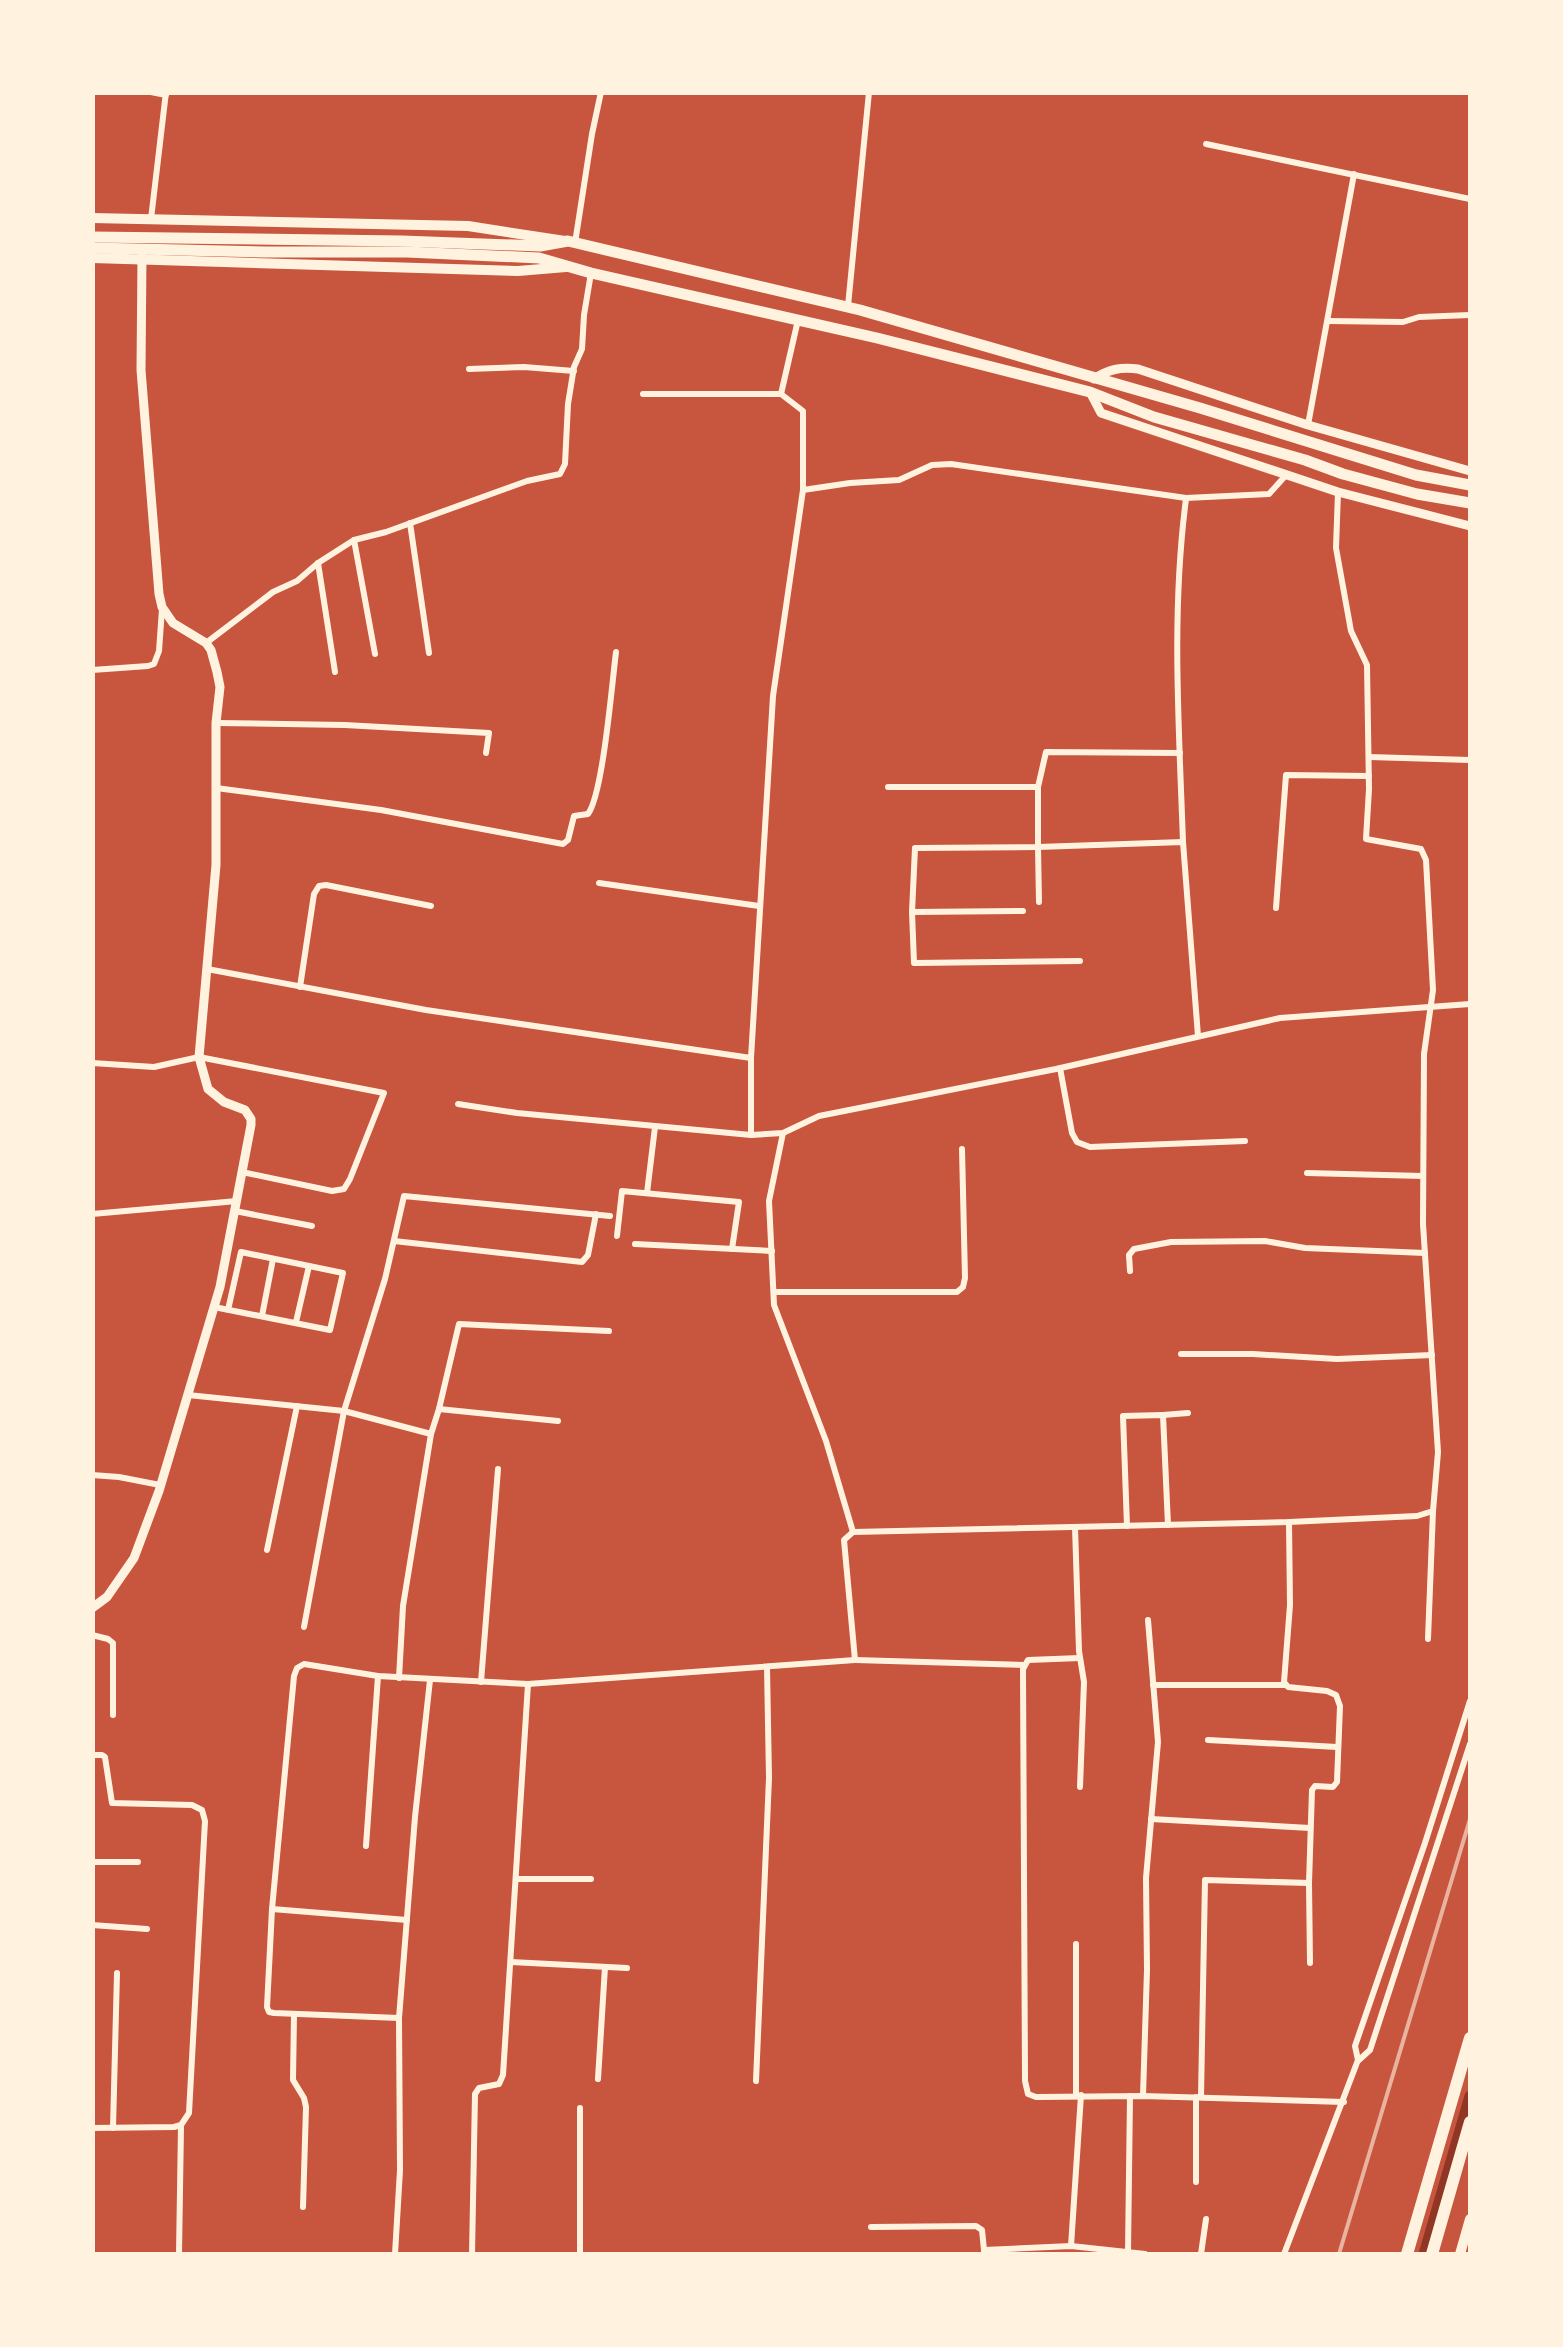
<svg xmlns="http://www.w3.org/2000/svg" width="1563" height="2347" font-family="'Fira Sans Condensed',sans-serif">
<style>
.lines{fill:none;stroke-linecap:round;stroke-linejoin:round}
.canal{stroke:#8f3625;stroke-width:11}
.minor{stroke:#fff3e0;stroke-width:6}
.tertiary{stroke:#fff3e0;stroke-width:9}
.secondary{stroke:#fff3e0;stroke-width:10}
.trunk{stroke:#fff3e0;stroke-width:11}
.motorway{stroke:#fff3e0;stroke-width:12}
.rail{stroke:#e9b49f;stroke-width:4}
</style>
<rect width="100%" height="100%" fill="#c8553d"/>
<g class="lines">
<!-- canal -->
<polyline class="canal" points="1424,2254 1470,2096"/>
<!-- minor -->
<g class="minor">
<polyline points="151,92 166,95"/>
<polyline points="1206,144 1470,199"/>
<polyline points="151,219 166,92"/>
<polyline points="575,243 592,134 601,92"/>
<polyline points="848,306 869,92"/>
<polyline points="1328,321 1403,322 1419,317 1470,315"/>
<polyline points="469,369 524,367 574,371"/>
<polyline points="781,394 798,320"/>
<polyline points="1308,425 1354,174"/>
<polyline points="803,490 850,483 899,480 932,465 951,464 1186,498 1269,494 1287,474"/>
<polyline points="410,523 429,653"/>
<polyline points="354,540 375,654"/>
<polyline points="318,563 335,672"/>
<polyline points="206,643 273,592 297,581 318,563 354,540 386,532 527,481 560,474 565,464 568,404 574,367 582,349 584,315 591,273"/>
<polyline points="92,670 148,666 154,664 159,651 162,609"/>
<polyline points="216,723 345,725 489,733 486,753"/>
<polyline points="1369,757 1470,760"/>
<polyline points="888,787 1038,787 1038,847 915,848 912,912 914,963 1080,961"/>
<polyline points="1038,787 1046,752 1180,753"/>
<path d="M216,788L381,810L563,844L568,840L574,816L588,814C603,794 612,683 616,652"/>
<path d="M1183,842C1179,727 1171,613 1186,499"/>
<polyline points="599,883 759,906"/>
<polyline points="1039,902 1038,847 1183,842 1198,1036"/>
<polyline points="1276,908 1286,775 1369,776"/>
<polyline points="912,912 1023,911"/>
<polyline points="207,969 426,1010 751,1058 773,696 803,490 803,411 781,394 643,394"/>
<polyline points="300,987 314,894 319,886 326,885 431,906"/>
<polyline points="92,1063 154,1067 199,1057 384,1093 350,1179 344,1189 332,1191 242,1172"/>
<polyline points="1060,1068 1072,1133 1077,1142 1090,1147 1245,1141"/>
<polyline points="458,1104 517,1113 751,1135 783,1133 819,1116 1056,1069 1280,1018 1470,1004"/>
<polyline points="783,1133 769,1201 774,1305 826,1441 853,1532"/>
<polyline points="751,1135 751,1058"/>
<polyline points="1307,1173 1423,1176"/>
<polyline points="647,1193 655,1127"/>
<polyline points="235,1211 312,1226"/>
<polyline points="92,1214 237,1201"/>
<polyline points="617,1236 622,1191 739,1202 732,1249"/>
<polyline points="394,1241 582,1262 588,1255 596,1214"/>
<polyline points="635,1244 772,1251"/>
<polyline points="1130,1271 1129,1255 1134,1249 1171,1242 1265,1241 1305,1248 1425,1253"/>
<polyline points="774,1292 957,1292 963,1287 965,1278 962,1149"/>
<polyline points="214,1307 330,1330 343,1273 241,1252 228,1310"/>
<polyline points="262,1316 273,1259"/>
<polyline points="296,1322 309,1266"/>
<polyline points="1181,1354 1253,1354 1337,1359 1432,1355"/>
<polyline points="188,1395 344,1411 304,1627"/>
<polyline points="439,1409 558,1421"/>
<polyline points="1163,1415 1188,1413"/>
<polyline points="431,1434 344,1411 385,1279 404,1196 610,1216"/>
<polyline points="92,1475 119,1477 160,1485"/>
<polyline points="1127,1526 1123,1416 1163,1415 1168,1525"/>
<polyline points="1075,1527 1079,1651 1084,1682 1080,1787"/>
<polyline points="267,1550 297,1406"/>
<polyline points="92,1635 108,1639 113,1643 113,1715"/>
<polyline points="1428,1639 1433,1511"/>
<polyline points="1080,1658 1028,1660 1023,1669 1025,2081 1028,2094 1036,2097 1143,2096 1344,2102"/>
<polyline points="855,1660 1024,1665"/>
<polyline points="399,1678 403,1606 431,1434 439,1409 459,1324 609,1331"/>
<polyline points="481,1682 498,1469"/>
<polyline points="1153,1685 1286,1685"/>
<polyline points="1208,1740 1337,1747"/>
<polyline points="92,1755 102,1755 105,1757 112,1803 192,1805 202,1810 205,1821 189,2113 181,2125 174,2127 92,2128"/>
<polyline points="1151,1819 1310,1828"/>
<polyline points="366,1846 378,1676"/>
<polyline points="92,1860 94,1862 138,1862"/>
<polyline points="516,1879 591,1879"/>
<polyline points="1309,1883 1310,1963"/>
<polyline points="272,1909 407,1920"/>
<polyline points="92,1925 147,1929"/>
<polyline points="511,1962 627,1968"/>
<polyline points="294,2014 293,2080 304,2098 306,2107 303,2207"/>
<polyline points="399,2018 274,2013 269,2012 267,2007 272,1909 294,1676 297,1668 304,1664 378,1676 528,1684 855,1660 844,1540 853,1532 1289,1522 1417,1516 1433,1511 1438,1452 1423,1224 1424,1054 1433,990 1426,860 1421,849 1366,839 1369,789 1367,665 1351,631 1336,548 1338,492"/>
<polyline points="1359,2060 1370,2050 1470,1744"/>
<polyline points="598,2079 605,1967"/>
<polyline points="756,2081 769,1778 767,1667"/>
<polyline points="1076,2095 1076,1944"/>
<polyline points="1143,2096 1147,1970 1146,1878 1158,1742 1148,1620"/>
<polyline points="1196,2097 1196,2182"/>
<polyline points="1201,2097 1205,1880 1309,1883 1312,1790 1315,1786 1333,1787 1337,1782 1340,1706 1336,1695 1327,1691 1288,1687 1284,1682 1290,1605 1289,1522"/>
<polyline points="113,2128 117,1973"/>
<polyline points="871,2227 976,2226 982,2230 984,2250"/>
<polyline points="1071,2246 1081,2095"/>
<polyline points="1128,2252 1130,2096"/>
<polyline points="179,2254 181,2126"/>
<polyline points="395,2254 400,2170 399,2018 415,1817 430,1680"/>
<polyline points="472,2254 475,2094 479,2088 499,2084 503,2075 528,1684"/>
<polyline points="580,2254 580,2108"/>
<polyline points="984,2254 984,2250 1071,2246 1145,2254"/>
<polyline points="1201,2254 1206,2219"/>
<polyline points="1284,2254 1358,2060 1355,2046 1425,1843 1470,1701"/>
</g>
<!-- tertiary -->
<g class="tertiary">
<path d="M1094,379C1109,369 1120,367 1138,369L1308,425L1470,471"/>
<polyline points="1090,392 1101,413 1338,492 1470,526"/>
<polyline points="92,1608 107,1597 134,1558 159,1491 220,1287 251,1125 251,1119 245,1110 224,1102 208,1089 199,1057 216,865 216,723 220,687 217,672 211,650 206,643 173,623 162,607 159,594 141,370 142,255"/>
</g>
<!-- secondary -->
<g class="secondary">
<polyline points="92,218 468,226 565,241"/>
<polyline points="92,258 518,271 566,267"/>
<polyline points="1460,2254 1470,2219"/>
</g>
<!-- trunk -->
<g class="trunk">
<polyline points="92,237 402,241 540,246 568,241 860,310 1200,408 1416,475 1470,485"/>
<polyline points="92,248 266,252 407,252 539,258 591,273 877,338 1090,392 1154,417 1305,460 1343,474 1417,494 1470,503"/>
</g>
<!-- motorway -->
<g class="motorway">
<polyline points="1407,2254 1470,2038"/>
<polyline points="1432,2254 1470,2122"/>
</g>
<!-- rail -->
<polyline class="rail" points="1339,2254 1470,1819"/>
</g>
<!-- border -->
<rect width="1563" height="2347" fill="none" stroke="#fff3e0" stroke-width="190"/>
</svg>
